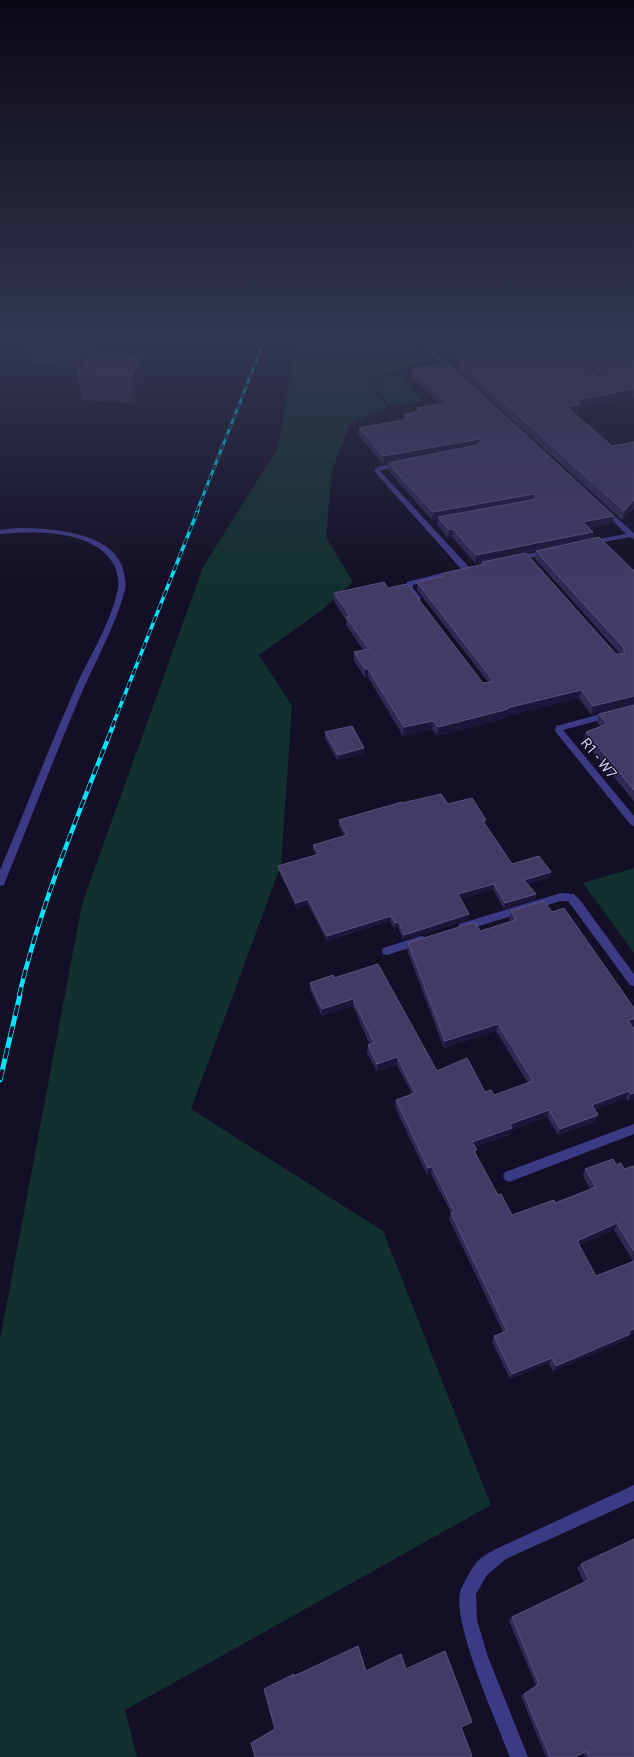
<svg xmlns="http://www.w3.org/2000/svg" width="634" height="1757" font-family="Roboto,sans-serif">
<style>
.green{fill:#12302f}
.lines{fill:none;stroke-linecap:round;stroke-linejoin:round}
.street{fill:#3d3a85;fill-rule:evenodd}
.rail-far3-casing{stroke:#00e5ff;stroke-width:3}
.rail-far2-casing{stroke:#00e5ff;stroke-width:3.5}
.rail-far1-casing{stroke:#00e5ff;stroke-width:4.5}
.rail-casing{stroke:#00e5ff;stroke-width:5}
.rail-far3{stroke:#130f26;stroke-width:2;stroke-dasharray:5.5;stroke-linecap:butt}
.rail-far2{stroke:#130f26;stroke-width:2.5;stroke-dasharray:7;stroke-linecap:butt}
.rail-far1{stroke:#130f26;stroke-width:3;stroke-dasharray:9;stroke-linecap:butt}
.rail{stroke:#130f26;stroke-width:3.5;stroke-dasharray:11;stroke-linecap:butt}
.wall{fill:#312854;fill-rule:evenodd}
.shaded-wall{fill:#1d163a}
.building{fill:#433a66;stroke:#5a527e}
.labels{text-anchor:middle;stroke-width:3;stroke-linejoin:round;paint-order:stroke}
.street-label{font-size:14px;fill:#d9d4ff;stroke:#130f26}
</style>
<rect width="100%" height="100%" fill="#130f26"/>
<!-- green -->
<g class="green">
<polygon points="297,339 410,339 426,360 366,380 387,407 350,424 332,470 326,537 353,582 322,610 259,655 292,706 281,865 191,1109 383,1231 491,1505 125,1710 137,1757 0,1757 0,1340 82,904 203,567 278,448"/>
<polygon points="397,375 422,401 390,406 367,380"/>
<polygon points="634,868 634,953 583,883"/>
</g>
<g class="lines">
<!-- street -->
<g class="street">
<polygon points="416,339 422,339 457,371 457,373 453,373"/>
<polygon points="402,461 405,463 404,464 380,471 469,567 469,571 463,571 374,471 377,467"/>
<polygon points="605,508 634,533 634,539 630,537 588,545 588,541 626,534 603,511 603,509"/>
<path d="M16,528C48,528 109,531 122,566C124,573 127,583 125,590C115,628 94,663 79,699C53,760 30,821 5,882L4,885L0,886V870C25,811 48,750 74,691C88,658 111,624 118,588C119,582 117,570 114,565C95,529 34,531 0,534V530Z"/>
<polygon points="548,550 552,552 551,554 516,560 512,558 516,556"/>
<polygon points="454,570 457,570 457,574 413,585 413,588 421,598 420,600 414,600 405,588 407,582"/>
<polygon points="634,705 634,711 563,730 634,816 634,826 631,825 555,731 556,726"/>
<polygon points="561,893 574,894 580,900 634,974 634,986 630,985 568,901 561,901 463,931 459,930 458,927 459,924"/>
<polygon points="421,936 425,937 426,940 425,943 387,955 383,954 382,951 383,948"/>
<polygon points="634,1124 634,1134 509,1182 505,1180 503,1176 505,1172"/>
<path d="M634,1485V1501L506,1559L487,1575L476,1594L477,1620L488,1657L528,1757H510C497,1722 453,1626 460,1592C462,1586 472,1568 476,1563C481,1557 489,1553 496,1549Z"/>
</g>
<defs>
<polyline id="rail-far3" points="197,511 265,339"/>
<polyline id="rail-far2" points="112,727 198,510"/>
<path id="rail-far1" d="M19,996C41,903 78,815 113,726"/>
<polyline id="rail" points="0,1080 20,995"/>
</defs>
<!-- rail-far3 casing -->
<use href="#rail-far3" class="rail-far3-casing"/>
<!-- rail-far2 casing -->
<use href="#rail-far2" class="rail-far2-casing"/>
<!-- rail-far1 casing -->
<use href="#rail-far1" class="rail-far1-casing"/>
<!-- rail casing -->
<use href="#rail" class="rail-casing"/>
<!-- rail-far3 -->
<use href="#rail-far3" class="rail-far3"/>
<!-- rail-far2 -->
<use href="#rail-far2" class="rail-far2"/>
<!-- rail-far1 -->
<use href="#rail-far1" class="rail-far1"/>
<!-- rail -->
<use href="#rail" class="rail"/>
</g>
<!-- wall -->
<g class="wall">
<polygon points="26,339 167,339 164,346 97,342 84,363 142,356 145,382 134,403 82,400 77,373 81,368 31,365"/>
<polygon points="434,339 634,339 634,399 633,398 579,408 578,413 575,414 612,446 634,442 634,510 633,509 622,520 457,369 457,361"/>
<path d="M412,369L614,516L612,523L589,528L593,532L592,539L633,570L634,704L591,715L579,698L507,716V717L499,720L437,736L432,729L403,736L368,677L365,678L354,661V652L363,650L346,625V620L334,601V593L388,588L483,683L488,682L417,590V582L441,577V574L481,564L482,562L475,563L452,537L448,538L437,525L438,519L432,520L388,470V463L383,464L358,435L359,428L403,420L404,414L417,412V408L441,404L411,376ZM550,548L536,551L535,559L620,654H616L526,553Z"/>
<polygon points="634,705 634,801 584,741 586,732 601,727 597,722 599,714"/>
<polygon points="325,732 364,754 337,760 325,738"/>
<polygon points="402,803 448,804 486,820 485,824 512,864 551,872 549,878 528,884 536,894 535,900 504,909 493,889 461,899 469,914 468,920 403,940 398,927 394,928 390,921 327,941 308,904 297,909 279,871 278,866 316,855 313,850 313,845 344,836 339,826 339,820"/>
<path d="M511,911L632,1026L634,1029V1099L628,1101L626,1098L595,1110L598,1115L595,1122L558,1135L547,1117L512,1130L510,1135L475,1147L476,1154L498,1195L512,1215L555,1203L590,1189L583,1176L585,1169L616,1165L624,1169L634,1166V1333L629,1335L626,1340L553,1371L549,1363L510,1379L492,1342L494,1336L503,1332L449,1219L451,1213L431,1174L427,1175L395,1107L396,1100L412,1094L397,1065L377,1071L367,1053L368,1045H370L353,1006L322,1016L310,990V983L334,978L437,1071L485,1092L494,1095L528,1083L496,1031L444,1048L407,950L408,943L480,931L511,921L509,919ZM614,1230L633,1261L596,1276L579,1245Z"/>
<polygon points="634,1539 634,1757 585,1757 583,1753 575,1757 546,1757 521,1696 536,1686 509,1621 512,1617 584,1582 577,1568 581,1564"/>
</g>
<!-- shaded-wall -->
<g class="shaded-wall">
<polygon points="79,339 96,339 97,342 81,368 77,342"/>
<polygon points="163,339 167,339 164,346"/>
<polygon points="142,356 145,382 134,403 131,376"/>
<polygon points="634,389 633,398 579,408 578,413 565,416 567,407 575,400"/>
<polygon points="480,439 479,447 383,464 383,456"/>
<polygon points="534,494 533,502 438,517 438,519 432,520 433,512"/>
<polygon points="634,500 633,509 622,520 624,511"/>
<polygon points="614,516 612,523 582,530 583,522"/>
<polygon points="453,529 452,537 448,538 449,530"/>
<polygon points="593,532 591,539 475,563 476,555"/>
<polygon points="365,669 368,669 368,677 365,678"/>
<polygon points="581,690 579,698 507,716 507,717 499,720 437,736 438,727 507,708"/>
<polygon points="634,696 634,704 591,715 593,706"/>
<polygon points="433,721 432,729 403,736 404,727"/>
<polygon points="364,748 364,754 337,760 338,755"/>
<polygon points="551,872 549,878 523,886 524,880"/>
<polygon points="494,884 493,889 458,900 458,894"/>
<polygon points="536,894 535,900 504,909 505,903"/>
<polygon points="308,899 308,904 297,909 296,903"/>
<polygon points="469,914 468,920 403,940 404,935"/>
<polygon points="391,916 390,921 327,941 327,936"/>
<polygon points="399,922 398,927 394,928 395,923"/>
<polygon points="353,999 353,1006 322,1016 322,1009"/>
<polygon points="634,1019 634,1026 626,1027 628,1020"/>
<polygon points="498,1024 496,1031 444,1048 445,1041"/>
<polygon points="397,1057 397,1065 377,1071 377,1064"/>
<polygon points="629,1091 626,1098 590,1112 592,1105"/>
<polygon points="634,1093 634,1099 628,1101 631,1094"/>
<polygon points="549,1110 547,1117 512,1130 510,1135 471,1149 472,1142 510,1124"/>
<polygon points="598,1115 595,1122 558,1135 560,1129"/>
<polygon points="432,1167 431,1174 427,1175 428,1168"/>
<polygon points="617,1223 614,1230 574,1247 577,1241"/>
<polygon points="634,1329 634,1333 629,1335 626,1340 553,1371 556,1366"/>
<polygon points="552,1358 549,1363 510,1379 512,1374"/>
<polygon points="472,1722 469,1724 459,1729 461,1727"/>
</g>
<!-- building -->
<g class="building">
<polygon points="29,339 79,339 77,342"/>
<polygon points="444,339 548,339 599,379 605,379 605,376 559,339 634,339 634,389 575,400 580,404 567,407 612,446 634,442 634,500 624,511 457,360 465,359"/>
<polygon points="90,353 142,356 131,376 77,373"/>
<polygon points="448,363 614,516 583,522 593,532 476,555 453,529 449,530 438,517 532,500 536,498 536,495 534,494 433,512 388,463 477,445 480,443 480,439 383,456 359,428 408,419 404,414 420,411 417,408 448,403 412,369"/>
<polygon points="599,537 633,570 634,570 634,696 593,706 581,690 507,708 508,709 501,711 438,727 433,721 404,727 368,669 365,669 354,652 369,649 346,617 350,616 334,593 384,582 388,588 407,584 483,683 492,682 492,679 417,582 443,576 441,574 484,564 482,562 526,553 616,654 624,654 624,648 536,551"/>
<polygon points="634,705 634,790 586,732 607,724 599,714"/>
<polygon points="352,726 364,748 338,755 325,732"/>
<polygon points="441,794 448,804 472,798 486,820 483,821 512,864 539,856 551,872 524,880 536,894 505,903 494,884 458,894 469,914 404,935 399,922 395,923 391,916 327,936 308,899 296,903 278,866 319,854 313,845 347,835 339,820 402,802 402,803"/>
<polygon points="544,901 552,912 564,908 634,1008 634,1019 628,1020 634,1029 634,1093 631,1094 629,1091 592,1105 598,1115 560,1129 549,1110 510,1124 512,1128 472,1142 477,1150 474,1151 498,1195 501,1194 512,1215 554,1200 555,1203 596,1187 585,1169 613,1159 616,1165 621,1163 624,1169 634,1166 634,1251 617,1223 577,1241 596,1276 634,1261 634,1329 628,1331 630,1334 556,1366 552,1358 512,1374 494,1336 507,1331 451,1213 454,1212 432,1167 428,1168 396,1100 415,1093 397,1057 377,1064 368,1045 374,1043 353,999 322,1009 310,983 333,975 334,978 378,964 437,1071 467,1058 485,1092 491,1090 494,1095 533,1081 498,1024 445,1041 408,943 475,922 480,931 516,920 511,911"/>
<polygon points="634,1539 634,1757 589,1757 587,1751 575,1757 550,1757 524,1694 539,1684 512,1617 589,1580 581,1564"/>
<polygon points="358,1646 366,1671 401,1654 406,1669 445,1651 472,1722 461,1727 472,1756 470,1757 255,1757 251,1743 275,1729 264,1689 294,1674 294,1676"/>
</g>
<!-- sky -->
<linearGradient id="sky" x2="0" y2="1"><stop stop-color="#0a0815"/><stop offset="0.58" stop-color="#333752"/><stop offset="1" stop-color="#333752" stop-opacity="0"/></linearGradient>
<rect width="634" height="585" fill="url(#sky)"/>
<g class="labels">
<!-- street labels -->
<g class="street-label">
<text transform="translate(599 758) rotate(51)" y="5">R1 - W7</text>
</g>
</g>
</svg>
